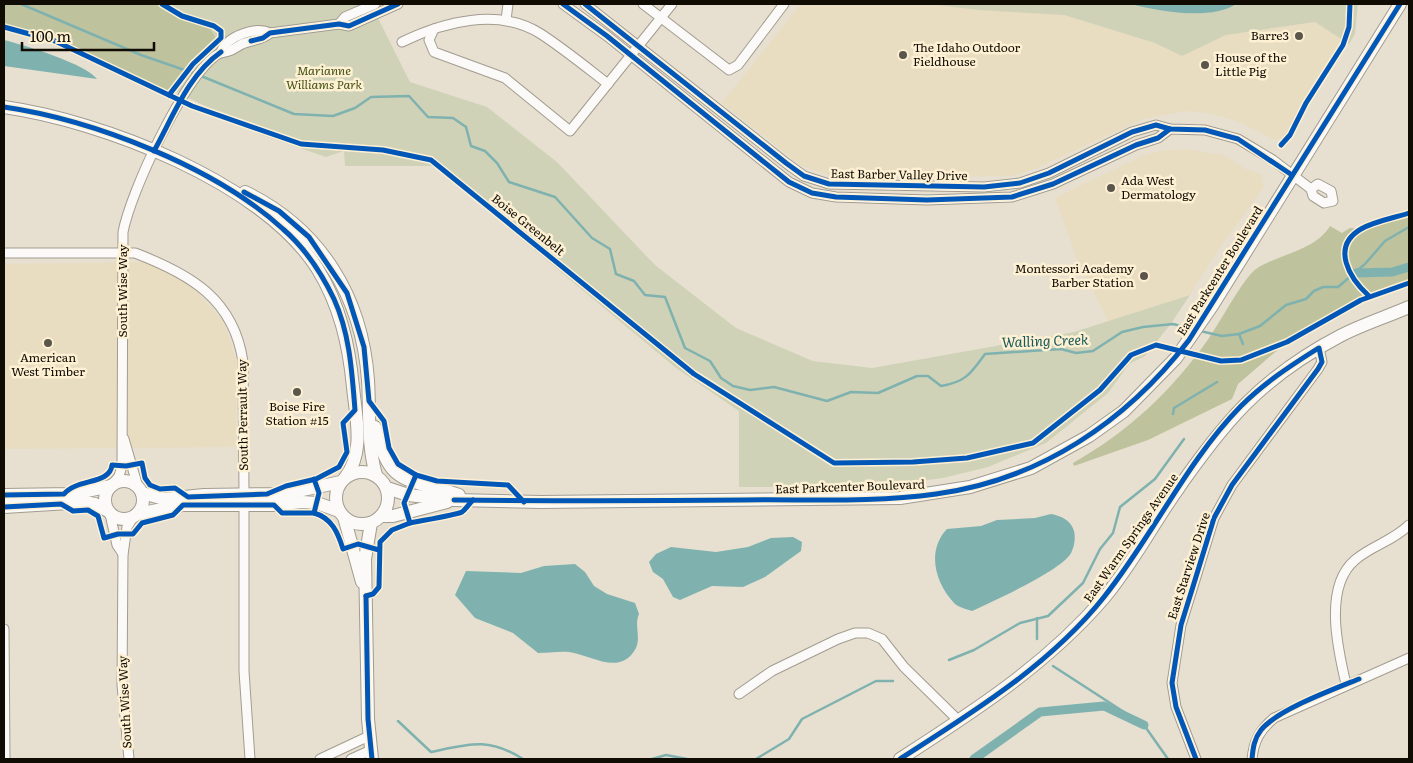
<svg xmlns="http://www.w3.org/2000/svg" width="1413" height="763" font-family="Literata,serif">
<style>
.built{fill:#e8dcc1}
.green{fill:#d0d2b8}
.forest{fill:#bec29d}
.water{fill:#7fb2af}
.lines{fill:none;stroke-linecap:round;stroke-linejoin:round}
.stream{stroke:#7fb2af;stroke-width:2.5}
.canal{stroke:#7fb2af;stroke-width:9}
.street-casing{stroke:#a29c90;stroke-width:11}
.secondary-casing{stroke:#a29c90;stroke-width:14}
.street{stroke:#fbfaf8;stroke-width:9}
.secondary{stroke:#fbfaf8;stroke-width:12}
.cycleway-casing{stroke:#fef0d3;stroke-width:8}
.cycleway{stroke:#0057b8;stroke-width:5}
.poi-dot{fill:#5b564b;stroke:#fef0d3;stroke-width:2}
.labels{text-anchor:middle;stroke-width:5;stroke-linejoin:round;paint-order:stroke}
.poi-label{font-size:12px;fill:#100c03;stroke:#fef0d3;text-anchor:start}
.park-label{font-size:12px;font-style:italic;fill:#455113;stroke:#fef0d3}
.street-label{font-size:12px;fill:#100c03;stroke:#fef0d3}
.water-label{font-size:14px;font-style:italic;fill:#16585a;stroke:#fef0d3}
</style>
<rect width="100%" height="100%" fill="#e7e0d0"/>
<!-- built -->
<g class="built">
<polygon points="801,4 946,4 1064,15 1155,43 1182,56 1226,35 1315,22 1343,40 1305,101 1286,138 1276,140 1234,120 1207,113 1186,111 1143,119 1032,170 1011,176 835,177 802,166 722,103"/>
<polygon points="1187,149 1226,156 1245,169 1261,174 1264,187 1213,257 1190,295 1108,321 1076,256 1055,198 1142,156 1160,151"/>
<polygon points="154,262 194,289 224,322 236,360 236,447 4,449 4,264"/>
</g>
<!-- green -->
<g class="green">
<polygon points="4,4 384,4 374,10 410,82 487,107 557,162 655,265 736,328 813,361 872,368 1074,332 1190,295 1170,325 1145,356 1129,364 1108,393 1046,443 988,467 943,478 913,482 852,484 852,487 739,487 739,411 676,368 434,166 345,166 344,151 326,157 262,135"/>
<polygon points="929,4 1358,4 1355,34 1349,44 1315,22 1226,35 1182,56 1155,43 1064,15 978,10"/>
</g>
<!-- forest -->
<g class="forest">
<polygon points="4,4 162,4 182,16 208,25 218,42 193,64 169,95 55,41 4,27"/>
<path d="M1409,213V283L1361,300L1287,342L1238,384L1232,399L1148,440L1074,466L1073,463C1128,432 1173,390 1209,338C1219,324 1244,277 1256,269C1278,254 1315,251 1330,226L1342,233L1350,228L1362,229Z"/>
</g>
<!-- water -->
<g class="water">
<path d="M1130,4H1236C1210,21 1159,11 1130,4Z"/>
<path d="M4,40C24,45 86,64 97,79L4,66Z"/>
<path d="M1051,514C1061,516 1071,520 1074,531C1076,538 1074,550 1069,556C1055,573 994,601 972,611C966,609 958,607 954,603C934,581 927,550 947,529L981,526L997,520L1035,518Z"/>
<polygon points="793,537 802,542 801,551 765,577 743,587 712,586 680,600 673,597 663,579 653,572 649,562 656,554 671,547 716,552 748,547 771,538"/>
<path d="M575,564L585,572L594,586L607,594L635,603L639,614C634,625 641,637 636,648C621,677 591,655 569,652C559,651 548,653 538,653L513,633L475,618L455,595L466,571L521,573L544,566Z"/>
</g>
<g class="lines">
<!-- stream -->
<g class="stream">
<polyline points="21,4 141,55 196,74"/>
<path d="M201,76L294,114L333,116L355,108L371,97L409,96L428,117L453,118L466,127L471,146L485,151L497,163L509,182L555,197L592,238L610,249L616,274L634,281L645,295L665,297L685,348L710,361L721,378L733,386L750,390L774,387L827,401L851,392L878,393L917,376H928L941,386C966,382 971,373 985,354L1061,349L1076,353L1093,351L1122,332L1143,327L1173,324L1192,329"/>
<polyline points="1200,331 1222,336 1239,334 1260,326 1286,305 1306,299 1314,291 1323,287 1338,287 1365,264 1385,241 1409,227"/>
<polyline points="1239,334 1243,344"/>
<polyline points="1173,414 1174,408 1217,382"/>
<polyline points="1037,618 1037,639"/>
<polyline points="949,660 974,650 1020,623 1048,616 1083,583 1100,549 1113,533 1120,507 1155,479 1184,439"/>
<polyline points="1053,666 1144,725 1168,759"/>
<path d="M398,721L431,752C469,744 488,737 523,759"/>
<polyline points="652,759 666,755 687,759"/>
<polyline points="756,759 789,739 802,719 876,681 893,681"/>
</g>
<!-- canal -->
<g class="canal">
<polyline points="1356,273 1392,272 1409,267"/>
<polyline points="974,759 1040,712 1104,706 1144,725"/>
</g>
<defs>
<g id="street">
<polyline points="563,4 607,36 789,182 812,193 836,197 927,200 1012,197 1053,184 1136,145 1158,138 1170,129"/>
<polyline points="585,4 786,163 804,176 829,184 984,187 1020,183 1049,173 1132,132 1156,125 1170,129 1205,130 1238,139 1273,160 1311,189 1313,196 1324,203 1333,201 1331,191 1318,184 1311,189"/>
<polyline points="643,4 729,70 738,65 784,4"/>
<polyline points="506,20 508,4"/>
<polyline points="339,24 345,17 375,4"/>
<polyline points="434,29 429,40 434,52 505,78 570,131 672,4"/>
<path d="M402,42C443,22 499,7 541,34C564,49 586,67 608,84"/>
<path d="M221,52C227,36 256,26 270,33"/>
<path d="M4,253H135C190,274 234,299 243,362L244,493"/>
<polyline points="124,439 138,487"/>
<path d="M111,486L119,476L122,466L123,232C131,191 182,82 215,56C220,52 223,53 229,51C233,50 238,46 242,44C252,40 262,40 270,33L339,24L349,26L398,4"/>
<polyline points="244,505 244,671 250,759"/>
<polyline points="110,514 117,545 123,554"/>
<polyline points="4,629 5,759"/>
<path d="M1346,684C1338,650 1323,587 1355,560C1371,546 1393,541 1409,525"/>
<polyline points="739,694 772,671 838,639 855,633 868,633 882,639 904,667 959,721"/>
<polyline points="129,759 122,685 123,554 127,527 134,516"/>
<polyline points="320,759 369,736"/>
<polyline points="351,759 371,750"/>
<polyline points="1196,759 1176,707 1172,683 1181,625 1195,580 1214,518 1232,485 1318,369 1322,362 1319,348"/>
<path d="M1252,759C1254,740 1260,730 1274,718L1409,658"/>
</g>
<g id="secondary">
<path d="M4,107C102,121 262,182 317,268C340,305 349,345 353,387C356,418 365,452 345,478"/>
<path d="M245,192C321,229 362,297 368,380C370,412 367,444 376,475"/>
<path d="M375,427C390,489 407,477 459,495"/>
<circle cx="362" cy="498" r="26"/>
<circle cx="124" cy="500" r="19"/>
<polyline points="387,488 408,495 454,500 541,502 900,498 970,487 1031,468 1089,436 1124,411 1176,358 1212,306 1400,4"/>
<polyline points="142,493 164,499 204,495 283,494 341,482"/>
<polyline points="4,495 72,494 111,486"/>
<polyline points="4,507 85,502 95,504 108,511"/>
<polyline points="137,514 183,505 274,505 302,502 317,503 339,511"/>
<polyline points="381,516 393,516 447,502"/>
<polyline points="344,517 362,582"/>
<polyline points="371,523 365,559 368,719 372,759"/>
<path d="M900,759C973,712 1046,665 1103,599C1128,570 1151,528 1173,496C1223,423 1260,378 1340,336C1361,325 1386,317 1409,307"/>
</g>
</defs>
<!-- street casing -->
<use href="#street" class="street-casing"/>
<!-- secondary casing -->
<use href="#secondary" class="secondary-casing"/>
<!-- street -->
<use href="#street" class="street"/>
<!-- secondary -->
<use href="#secondary" class="secondary"/>
<defs>
<g id="cycleway">
<polyline points="162,4 182,16 214,26 221,31 221,38 193,64 169,95"/>
<polyline points="563,4 607,36 789,182 812,193 836,197 927,200 1012,197 1053,184 1136,145 1158,138 1170,129"/>
<polyline points="585,4 786,163 804,176 829,184 984,187 1020,183 1049,173 1132,132 1156,125 1170,129 1205,130 1238,139 1292,175"/>
<polyline points="4,27 55,41 192,106 301,144 383,150 431,160 694,374 834,463 913,462 967,458 1033,443 1100,390 1131,355 1156,345 1221,361 1241,360 1287,342 1361,300 1409,283"/>
<polyline points="251,41 263,38 270,33 339,24 349,26 398,4"/>
<path d="M4,107C94,120 215,167 283,229C305,248 321,272 334,299C350,334 352,373 355,410L343,423L347,452L339,467L316,479L286,486L267,494L188,497L175,488L160,489L150,485L145,478L142,463L126,466L112,465C110,485 77,478 64,494L4,495"/>
<polyline points="1281,145 1290,135 1306,103 1343,45 1349,27 1350,4"/>
<path d="M154,151C173,117 188,75 221,52"/>
<polyline points="244,192 279,211 309,237 347,293 364,347 369,401 384,421 389,448 398,464 416,475 437,481 508,485 524,502"/>
<path d="M1369,296C1350,279 1330,247 1361,229C1375,221 1394,218 1409,213"/>
<path d="M314,479L319,493L314,513C332,518 338,533 343,549L358,544L379,550"/>
<path d="M454,500C550,501 646,501 742,500C806,499 872,503 936,494C1040,480 1126,422 1189,340L1400,4"/>
<polyline points="4,507 61,504 73,511 88,510 98,516 104,538 118,534 133,534 142,523 173,515 183,505 274,505 282,513 314,513"/>
<path d="M410,523C419,521 456,515 462,512C466,509 469,504 473,500"/>
<polyline points="366,596 368,719 372,759"/>
<polyline points="366,596 373,594 379,587 380,542 392,530 410,523 404,503 416,475"/>
<path d="M900,759C972,713 1050,665 1104,597C1153,536 1186,462 1241,406C1264,383 1290,366 1317,349"/>
<polyline points="1196,759 1176,707 1172,683 1181,625 1195,580 1214,518 1232,485 1318,369 1322,362 1319,348"/>
<path d="M1252,759C1253,748 1254,739 1261,730C1277,710 1334,689 1359,679"/>
</g>
</defs>
<!-- cycleway casing -->
<use href="#cycleway" class="cycleway-casing"/>
<!-- cycleway -->
<use href="#cycleway" class="cycleway"/>
</g>
<!-- markers -->
<g class="poi-dot">
<circle cx="1299" cy="36" r="5"/>
<circle cx="903" cy="55" r="5"/>
<circle cx="1205" cy="65" r="5"/>
<circle cx="1111" cy="188" r="5"/>
<circle cx="1144" cy="276" r="5"/>
<circle cx="48" cy="343" r="5"/>
<circle cx="297" cy="392" r="5"/>
</g>
<g class="labels">
<!-- poi labels -->
<g class="poi-label">
<text x="1289" y="40" text-anchor="end">Barre3</text>
<text x="913" y="52">The Idaho Outdoor<tspan x="913" dy="14">Fieldhouse</tspan></text>
<text x="1215" y="62">House of the<tspan x="1215" dy="14">Little Pig</tspan></text>
<text x="1121" y="185">Ada West<tspan x="1121" dy="14">Dermatology</tspan></text>
<text x="1134" y="273" text-anchor="end">Montessori Academy<tspan x="1134" dy="14">Barber Station</tspan></text>
<text x="48" y="362" text-anchor="middle">American<tspan x="48" dy="14">West Timber</tspan></text>
<text x="297" y="411" text-anchor="middle">Boise Fire<tspan x="297" dy="14">Station #15</tspan></text>
</g>
<!-- park labels -->
<g class="park-label">
<text x="324" y="75">Marianne<tspan x="324" dy="14">Williams Park</tspan></text>
</g>
<!-- street labels -->
<g class="street-label">
<text transform="translate(899 175) rotate(1)" y="4">East Barber Valley Drive</text>
<text transform="translate(528 225) rotate(39)" y="4">Boise Greenbelt</text>
<text transform="translate(1220 271) rotate(-58)" y="4">East Parkcenter Boulevard</text>
<text transform="translate(123 291) rotate(-90)" y="4">South Wise Way</text>
<text transform="translate(243 415) rotate(-91)" y="4">South Perrault Way</text>
<text transform="translate(850 487) rotate(-2)" y="4">East Parkcenter Boulevard</text>
<text transform="translate(1131 538) rotate(-55)" y="4">East Warm Springs Avenue</text>
<text transform="translate(1189 566) rotate(-72)" y="4">East Starview Drive</text>
<text transform="translate(125 702) rotate(-93)" y="4">South Wise Way</text>
</g>
<!-- water labels -->
<g class="water-label">
<text transform="translate(1045 341) rotate(-2)" y="5">Walling Creek</text>
</g>
</g>
<!-- border -->
<rect width="1413" height="763" fill="none" stroke="#100c03" stroke-width="10"/>
<!-- scale -->
<path d="M22 42v8h132v-8" fill="none" stroke="#100c03" stroke-width="2.5"/>
<text x="30" y="42" font-size="15" fill="#100c03" stroke="#fef0d3" stroke-width="4" paint-order="stroke">100 m</text>
</svg>
